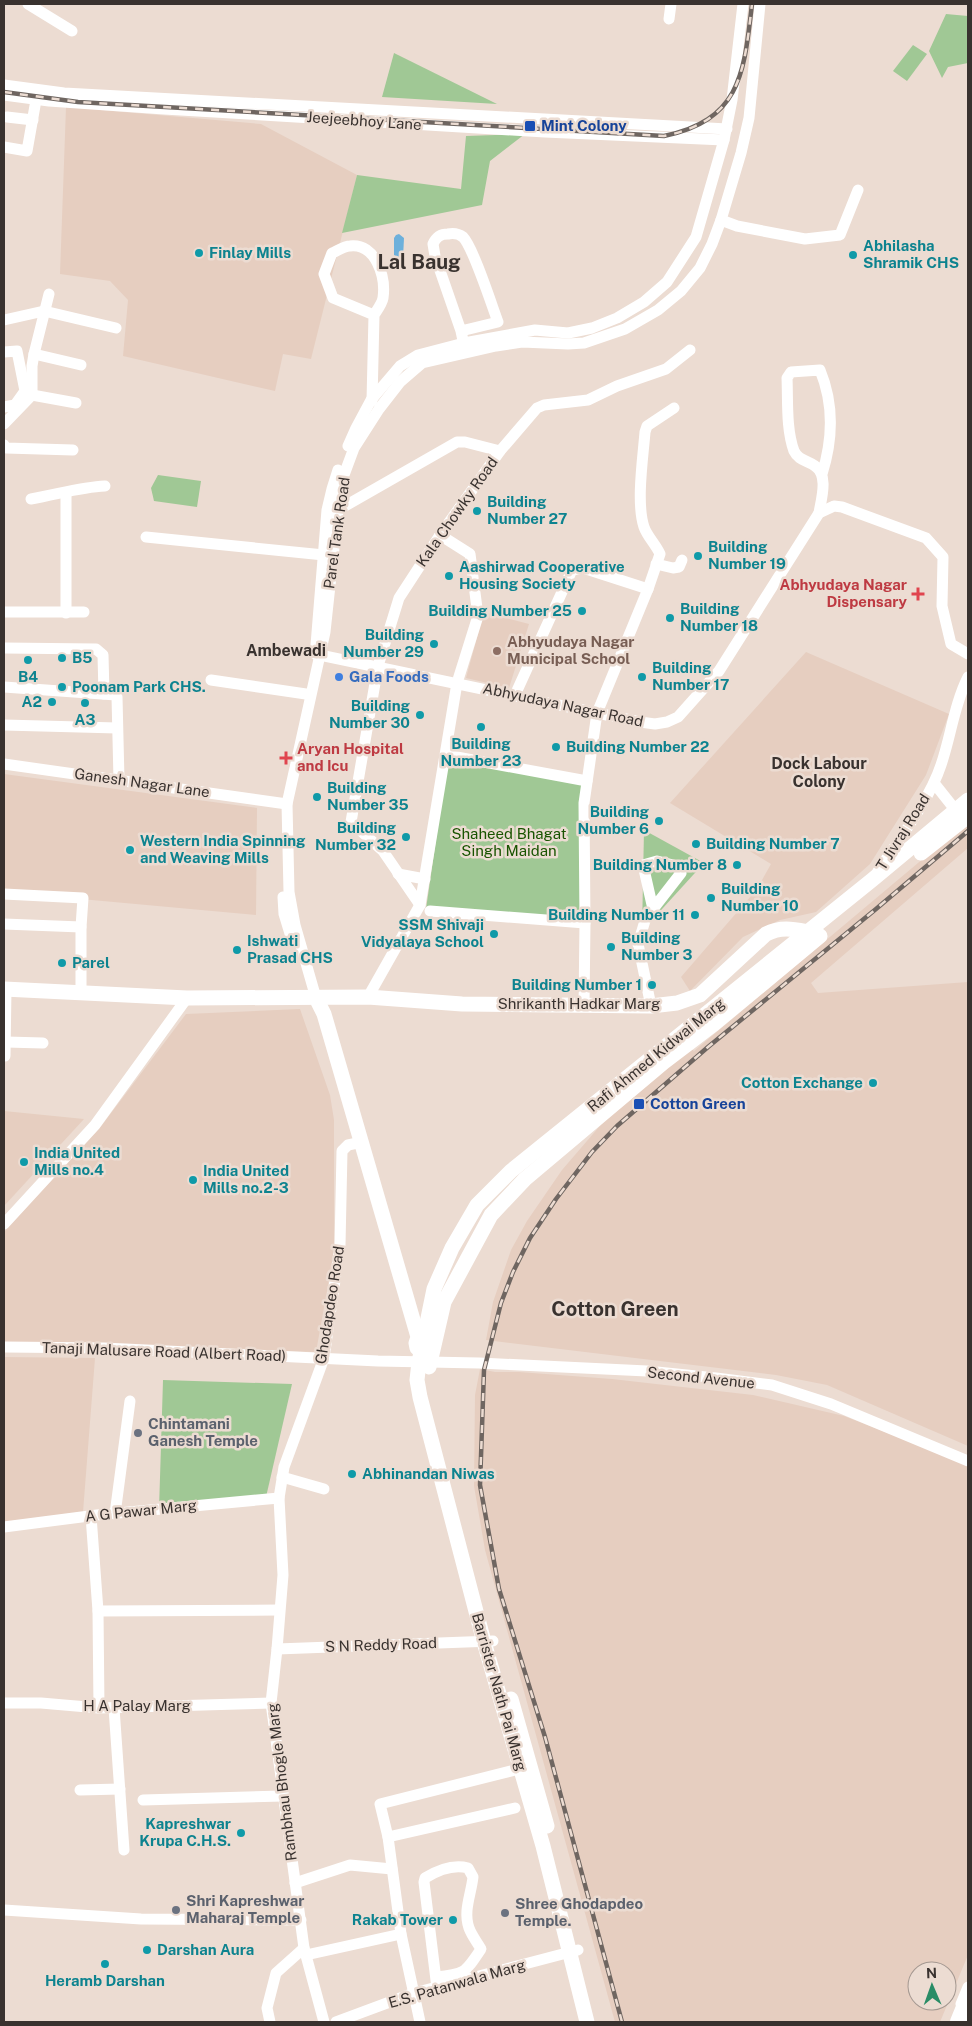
<svg xmlns="http://www.w3.org/2000/svg" width="972" height="2026" font-family="'Public Sans',sans-serif">
<style>
.built{fill:#e6cec0;fill-rule:evenodd}
.green{fill:#a0c895}
.water{fill:#6db0db}
.lines{fill:none;stroke-linecap:round;stroke-linejoin:round}
.minor{stroke:#fff;stroke-width:11}
.major{stroke:#fff;stroke-width:15}
.highway{stroke:#fff;stroke-width:18}
.rail-casing{stroke:#6f6661;stroke-width:4.5}
.rail{stroke:#ecdcd2;stroke-width:2.5;stroke-dasharray:8;stroke-linecap:butt}
.transit-dot{fill:#1a4fb4;stroke:#ecdcd2;stroke-width:2}
.culture-dot{fill:#0f9aa8;stroke:#ecdcd2;stroke-width:2}
.health-dot{fill:#e0444e;stroke:#ecdcd2;stroke-width:2}
.education-dot{fill:#8d6e63;stroke:#ecdcd2;stroke-width:2}
.shop-dot{fill:#3f7fe0;stroke:#ecdcd2;stroke-width:2}
.worship-dot{fill:#6b7280;stroke:#ecdcd2;stroke-width:2}
.labels{text-anchor:middle;stroke-width:5;stroke-linejoin:round;paint-order:stroke}
.street-label{font-size:15px;fill:#39322f;stroke:#ecdcd2}
.transit-label{font-size:15px;font-weight:bold;fill:#164399;stroke:#ecdcd2;text-anchor:start}
.culture-label{font-size:15px;font-weight:bold;fill:#0d838f;stroke:#ecdcd2;text-anchor:start}
.health-label{font-size:15px;font-weight:bold;fill:#be3a42;stroke:#ecdcd2;text-anchor:end}
.education-label{font-size:15px;font-weight:bold;fill:#785e54;stroke:#ecdcd2;text-anchor:start}
.shop-label{font-size:15px;font-weight:bold;fill:#366cbe;stroke:#ecdcd2;text-anchor:start}
.park-label{font-size:15px;fill:#195401;stroke:#ecdcd2}
.worship-label{font-size:15px;font-weight:bold;fill:#5b616d;stroke:#ecdcd2;text-anchor:start}
.neighbourhood-label{font-size:16px;font-weight:bold;fill:#39322f;stroke:#ecdcd2}
.district-label{font-size:20px;font-weight:bold;fill:#39322f;stroke:#ecdcd2}
</style>
<rect width="100%" height="100%" fill="#ecdcd2"/>
<!-- built -->
<g class="built">
<polygon points="66,107 261,124 357,175 311,359 283,354 275,391 123,356 128,300 110,281 60,274"/>
<polygon points="484,612 529,624 509,688 466,678"/>
<polygon points="806,652 949,714 926,775 870,864 816,912 780,920 743,937 690,991 681,977 757,889 771,864 670,803"/>
<polygon points="4,774 257,808 256,915 4,892"/>
<polygon points="968,821 968,848 811,983 818,993 968,982 968,1446 827,1385 776,1375 486,1340 493,1302 511,1250 527,1221 562,1170 605,1120 689,1047 694,1051"/>
<polygon points="300,1009 330,1095 334,1120 334,1252 316,1352 4,1343 4,1232 99,1129 186,1014"/>
<polygon points="4,1111 84,1119 4,1206"/>
<polygon points="4,1357 95,1358 83,1512 4,1522"/>
<path d="M480,1369L495,1372H519L612,1379L753,1395L844,1416L968,1464V1955L940,2022H615L485,1550L474,1486L475,1395ZM917,1971H947V2001H917Z"/>
</g>
<!-- green -->
<g class="green">
<polygon points="946,14 968,16 968,63 948,67 942,78 929,51"/>
<polygon points="913,45 927,54 907,81 893,71"/>
<polygon points="394,53 497,104 382,97"/>
<polygon points="525,134 490,161 482,205 342,233 357,175 461,189 466,136"/>
<polygon points="158,475 201,481 197,507 154,501 151,488"/>
<polygon points="448,757 586,782 584,921 426,909"/>
<polygon points="644,830 704,863 642,931"/>
<polygon points="163,1380 292,1384 266,1497 159,1510"/>
</g>
<!-- water -->
<polygon class="water" points="399,234 404,238 403,258 399,259 394,255 394,238 396,235"/>
<g class="lines">
<!-- minor -->
<g class="minor">
<polyline points="28,4 72,31"/>
<polyline points="669,19 671,4"/>
<polyline points="4,85 64,93 727,129"/>
<polyline points="4,95 49,101 164,109 545,132 724,140"/>
<polyline points="7,117 33,120"/>
<polyline points="4,147 27,151 36,100"/>
<polyline points="721,220 737,226 805,239 840,235 858,190"/>
<polyline points="4,320 44,311 116,328"/>
<path d="M461,331L498,322C492,306 473,247 463,237C459,234 453,233 448,234C440,234 436,237 433,244L435,256L461,331L465,350"/>
<polyline points="4,352 17,351 25,391 15,405 4,407"/>
<polyline points="34,354 81,365"/>
<polyline points="32,395 76,403"/>
<path d="M372,401L374,315L333,298L324,274L332,253C337,251 344,246 350,246C376,243 386,277 383,298C382,304 377,310 374,315"/>
<polyline points="4,424 32,395 32,366 34,354 49,294"/>
<polyline points="4,445 6,448 73,450"/>
<polyline points="348,446 356,428 371,400 400,366 418,355 464,343 535,330 568,333 592,328 617,318 644,302 667,282 696,237 724,140 732,100 743,4"/>
<path d="M31,499C56,495 80,487 105,486"/>
<polyline points="333,510 338,510 457,442 465,442 500,451"/>
<path d="M819,513C821,500 829,475 815,466C807,460 799,461 794,451C786,429 788,401 787,378L791,372L820,370C834,404 833,439 822,474"/>
<polyline points="146,537 324,555"/>
<polyline points="656,564 673,568 679,567 682,560"/>
<polyline points="4,612 84,612"/>
<polyline points="66,613 66,493"/>
<polyline points="316,645 327,510 332,489 338,470"/>
<polyline points="4,648 96,649 103,655 104,694"/>
<polyline points="315,654 640,722 655,724 667,722 678,717 719,671 819,513 834,506 842,507 926,538 943,557 942,606 951,644 968,654"/>
<polyline points="211,680 306,694"/>
<polyline points="4,687 116,695 117,697 119,780"/>
<polyline points="515,695 572,570 583,568 648,589"/>
<polyline points="4,725 117,728"/>
<polyline points="446,755 587,781"/>
<polyline points="4,764 287,804"/>
<polyline points="934,783 961,817"/>
<path d="M878,871C898,841 930,799 941,765C951,736 954,705 968,677"/>
<polyline points="398,874 425,879"/>
<polyline points="4,894 83,898 81,927 81,993"/>
<polyline points="283,897 284,914 291,937"/>
<polyline points="420,905 383,851 351,822 378,666 399,598 440,535 500,451 537,408 544,405 588,400 617,386 666,369 690,350"/>
<polyline points="430,911 585,923"/>
<polyline points="4,924 81,927"/>
<polyline points="368,997 420,905 457,683 478,616 470,554 440,535"/>
<polyline points="316,998 295,925 289,892 287,804 325,632 341,483 354,448 379,409 400,382 422,363 496,346 522,342 568,344 584,343 625,329 658,310 681,291 700,268 712,244 721,220 741,153 749,118 760,4"/>
<path d="M584,1005L585,923L584,803L597,713L648,589L660,554C656,545 647,536 644,527C636,503 643,458 645,432L647,426L674,408"/>
<polyline points="651,1006 638,944 647,914 653,909 643,865 657,861 677,866 681,873 653,909"/>
<polyline points="6,1042 43,1043"/>
<polyline points="5,1056 6,989"/>
<polyline points="4,1224 95,1125 187,998"/>
<polyline points="4,1347 104,1348 378,1361 479,1363 647,1371 716,1378 772,1385 831,1404 968,1461"/>
<polyline points="282,1477 324,1489"/>
<polyline points="115,1514 130,1401"/>
<polyline points="91,1516 98,1611 99,1708"/>
<polyline points="4,1527 97,1515 279,1498"/>
<polyline points="98,1611 279,1610"/>
<polyline points="277,1649 493,1641"/>
<polyline points="4,1703 41,1703 99,1708 271,1703"/>
<polyline points="114,1708 124,1850"/>
<polyline points="80,1790 120,1789"/>
<polyline points="143,1800 283,1796"/>
<polyline points="388,1837 515,1808"/>
<polyline points="295,1883 350,1865 392,1869"/>
<polyline points="4,1910 141,1919 301,1920"/>
<polyline points="306,1955 401,1934"/>
<path d="M436,1977C465,1974 465,1973 481,1949C477,1942 472,1936 469,1928C463,1911 471,1895 473,1877L468,1868C453,1864 438,1870 425,1878L424,1882L436,1980L437,1987"/>
<polyline points="961,2004 968,1987"/>
<polyline points="270,2022 267,2008 276,1973 304,1948"/>
<polyline points="324,2022 304,1948 271,1703 277,1649 283,1575 279,1498 284,1467 324,1358 340,1245 342,1151 348,1145 362,1142"/>
<polyline points="336,2022 414,1993 578,1950"/>
<polyline points="420,2022 401,1934 388,1837 380,1804 527,1767"/>
</g>
<!-- major -->
<g class="major">
<polyline points="921,853 968,816"/>
<path d="M4,989L187,998L368,997L462,1004L651,1006L677,1003L700,995L766,934C783,925 797,930 814,933"/>
<polyline points="316,998 324,1014 418,1337 416,1343 417,1348"/>
<polyline points="429,1367 444,1302 491,1215 525,1179 664,1062 714,1024 820,936"/>
<polyline points="511,1699 547,1826"/>
<polyline points="587,2022 543,1846 484,1642 420,1397 417,1380 419,1362 434,1289 452,1248 477,1205 511,1171 872,880 968,800"/>
</g>
<!-- highway -->
<polyline class="highway" points="959,2022 968,2000"/>
<defs>
<g id="rail">
<path d="M4,92L78,102L664,136C742,120 744,71 752,4"/>
<polyline points="622,2022 545,1737 499,1589 480,1485 484,1370 501,1303 513,1272 530,1238 556,1199 592,1152 617,1126 708,1047 876,909 968,831"/>
</g>
</defs>
<!-- rail casing -->
<use href="#rail" class="rail-casing"/>
<!-- rail -->
<use href="#rail" class="rail"/>
</g>
<!-- markers -->
<g class="transit-dot">
<rect x="524" y="120" width="12" height="12" rx="2.5"/>
<rect x="633" y="1098" width="12" height="12" rx="2.5"/>
</g>
<g class="culture-dot">
<circle cx="199" cy="253" r="5"/>
<circle cx="853" cy="255" r="5"/>
<circle cx="477" cy="511" r="5"/>
<circle cx="698" cy="556" r="5"/>
<circle cx="449" cy="576" r="5"/>
<circle cx="582" cy="611" r="5"/>
<circle cx="670" cy="618" r="5"/>
<circle cx="434" cy="644" r="5"/>
<circle cx="62" cy="658" r="5"/>
<circle cx="28" cy="660" r="5"/>
<circle cx="642" cy="677" r="5"/>
<circle cx="62" cy="687" r="5"/>
<circle cx="52" cy="702" r="5"/>
<circle cx="85" cy="703" r="5"/>
<circle cx="420" cy="715" r="5"/>
<circle cx="481" cy="727" r="5"/>
<circle cx="556" cy="747" r="5"/>
<circle cx="317" cy="797" r="5"/>
<circle cx="659" cy="821" r="5"/>
<circle cx="406" cy="837" r="5"/>
<circle cx="696" cy="844" r="5"/>
<circle cx="130" cy="850" r="5"/>
<circle cx="737" cy="865" r="5"/>
<circle cx="711" cy="898" r="5"/>
<circle cx="695" cy="915" r="5"/>
<circle cx="494" cy="934" r="5"/>
<circle cx="611" cy="947" r="5"/>
<circle cx="237" cy="950" r="5"/>
<circle cx="62" cy="963" r="5"/>
<circle cx="652" cy="985" r="5"/>
<circle cx="873" cy="1083" r="5"/>
<circle cx="24" cy="1162" r="5"/>
<circle cx="193" cy="1180" r="5"/>
<circle cx="352" cy="1474" r="5"/>
<circle cx="241" cy="1833" r="5"/>
<circle cx="453" cy="1920" r="5"/>
<circle cx="147" cy="1950" r="5"/>
<circle cx="105" cy="1964" r="5"/>
</g>
<g class="health-dot">
<path d="M915.5 586.5h5v5h5v5h-5v5h-5v-5h-5v-5h5z"/>
<path d="M283.5 750.5h5v5h5v5h-5v5h-5v-5h-5v-5h5z"/>
</g>
<circle class="education-dot" cx="497" cy="651" r="5"/>
<circle class="shop-dot" cx="339" cy="677" r="5"/>
<g class="worship-dot">
<circle cx="138" cy="1433" r="5"/>
<circle cx="176" cy="1910" r="5"/>
<circle cx="505" cy="1913" r="5"/>
</g>
<g class="labels">
<!-- street labels -->
<g class="street-label">
<text transform="translate(364 121) rotate(4)" y="5">Jeejeebhoy Lane</text>
<text transform="translate(457 512) rotate(-55)" y="5">Kala Chowky Road</text>
<text transform="translate(337 533) rotate(-82)" y="5">Parel Tank Road</text>
<text transform="translate(563 705) rotate(12)" y="5">Abhyudaya Nagar Road</text>
<text transform="translate(142 783) rotate(8)" y="5">Ganesh Nagar Lane</text>
<text transform="translate(903 832) rotate(-58)" y="5">T Jivraj Road</text>
<text x="579" y="1009">Shrikanth Hadkar Marg</text>
<text transform="translate(656 1055) rotate(-39)" y="5">Rafi Ahmed Kidwai Marg</text>
<text transform="translate(330 1305) rotate(-81)" y="5">Ghodapdeo Road</text>
<text transform="translate(164 1352) rotate(2)" y="5">Tanaji Malusare Road (Albert Road)</text>
<text transform="translate(701 1378) rotate(6)" y="5">Second Avenue</text>
<text transform="translate(141 1511) rotate(-6)" y="5">A G Pawar Marg</text>
<text transform="translate(381 1645) rotate(-2)" y="5">S N Reddy Road</text>
<text transform="translate(499 1692) rotate(74)" y="5">Barrister Nath Pai Marg</text>
<text x="137" y="1711">H A Palay Marg</text>
<text transform="translate(282 1782) rotate(-97)" y="5">Rambhau Bhogle Marg</text>
<text transform="translate(457 1984) rotate(-16)" y="5">E.S. Patanwala Marg</text>
</g>
<!-- transit labels -->
<g class="transit-label">
<text x="541" y="131">Mint Colony</text>
<text x="650" y="1109">Cotton Green</text>
</g>
<!-- culture labels -->
<g class="culture-label">
<text x="863" y="251">Abhilasha<tspan x="863" dy="17">Shramik CHS</tspan></text>
<text x="209" y="258">Finlay Mills</text>
<text x="487" y="507">Building<tspan x="487" dy="17">Number 27</tspan></text>
<text x="708" y="552">Building<tspan x="708" dy="17">Number 19</tspan></text>
<text x="459" y="572">Aashirwad Cooperative<tspan x="459" dy="17">Housing Society</tspan></text>
<text x="680" y="614">Building<tspan x="680" dy="17">Number 18</tspan></text>
<text x="572" y="616" text-anchor="end">Building Number 25</text>
<text x="424" y="640" text-anchor="end">Building<tspan x="424" dy="17">Number 29</tspan></text>
<text x="72" y="663">B5</text>
<text x="652" y="673">Building<tspan x="652" dy="17">Number 17</tspan></text>
<text x="28" y="682" text-anchor="middle">B4</text>
<text x="72" y="692">Poonam Park CHS.</text>
<text x="42" y="707" text-anchor="end">A2</text>
<text x="410" y="711" text-anchor="end">Building<tspan x="410" dy="17">Number 30</tspan></text>
<text x="85" y="725" text-anchor="middle">A3</text>
<text x="481" y="749" text-anchor="middle">Building<tspan x="481" dy="17">Number 23</tspan></text>
<text x="566" y="752">Building Number 22</text>
<text x="327" y="793">Building<tspan x="327" dy="17">Number 35</tspan></text>
<text x="649" y="817" text-anchor="end">Building<tspan x="649" dy="17">Number 6</tspan></text>
<text x="396" y="833" text-anchor="end">Building<tspan x="396" dy="17">Number 32</tspan></text>
<text x="140" y="846">Western India Spinning<tspan x="140" dy="17">and Weaving Mills</tspan></text>
<text x="706" y="849">Building Number 7</text>
<text x="727" y="870" text-anchor="end">Building Number 8</text>
<text x="721" y="894">Building<tspan x="721" dy="17">Number 10</tspan></text>
<text x="685" y="920" text-anchor="end">Building Number 11</text>
<text x="484" y="930" text-anchor="end">SSM Shivaji<tspan x="484" dy="17">Vidyalaya School</tspan></text>
<text x="621" y="943">Building<tspan x="621" dy="17">Number 3</tspan></text>
<text x="247" y="946">Ishwati<tspan x="247" dy="17">Prasad CHS</tspan></text>
<text x="72" y="968">Parel</text>
<text x="642" y="990" text-anchor="end">Building Number 1</text>
<text x="863" y="1088" text-anchor="end">Cotton Exchange</text>
<text x="34" y="1158">India United<tspan x="34" dy="17">Mills no.4</tspan></text>
<text x="203" y="1176">India United<tspan x="203" dy="17">Mills no.2-3</tspan></text>
<text x="362" y="1479">Abhinandan Niwas</text>
<text x="231" y="1829" text-anchor="end">Kapreshwar<tspan x="231" dy="17">Krupa C.H.S.</tspan></text>
<text x="443" y="1925" text-anchor="end">Rakab Tower</text>
<text x="157" y="1955">Darshan Aura</text>
<text x="105" y="1986" text-anchor="middle">Heramb Darshan</text>
</g>
<!-- health labels -->
<g class="health-label">
<text x="907" y="590">Abhyudaya Nagar<tspan x="907" dy="17">Dispensary</tspan></text>
<text x="297" y="754" text-anchor="start">Aryan Hospital<tspan x="297" dy="17">and Icu</tspan></text>
</g>
<!-- education labels -->
<g class="education-label">
<text x="507" y="647">Abhyudaya Nagar<tspan x="507" dy="17">Municipal School</tspan></text>
</g>
<!-- shop labels -->
<g class="shop-label">
<text x="349" y="682">Gala Foods</text>
</g>
<!-- park labels -->
<g class="park-label">
<text x="509" y="839">Shaheed Bhagat<tspan x="509" dy="17">Singh Maidan</tspan></text>
</g>
<!-- worship labels -->
<g class="worship-label">
<text x="148" y="1429">Chintamani<tspan x="148" dy="17">Ganesh Temple</tspan></text>
<text x="186" y="1906">Shri Kapreshwar<tspan x="186" dy="17">Maharaj Temple</tspan></text>
<text x="515" y="1909">Shree Ghodapdeo<tspan x="515" dy="17">Temple.</tspan></text>
</g>
<!-- neighbourhood labels -->
<g class="neighbourhood-label">
<text x="286" y="656">Ambewadi</text>
<text x="819" y="769">Dock Labour<tspan x="819" dy="18">Colony</tspan></text>
</g>
<!-- district labels -->
<g class="district-label">
<text x="419" y="269">Lal Baug</text>
<text x="615" y="1316">Cotton Green</text>
</g>
</g>
<!-- border -->
<rect width="972" height="2026" fill="none" stroke="#39322f" stroke-width="10"/>
<!-- north arrow -->
<g transform="translate(932 1986) rotate(358)"><circle r="24" fill="#ecdcd2" stroke="#a49891"/>
<path d="M0-4L9 19L0 12L-9 19Z" fill="#298c66"/>
<text y="-8" font-size="14" font-weight="bold" text-anchor="middle" fill="#39322f">N</text>
</g>
</svg>
